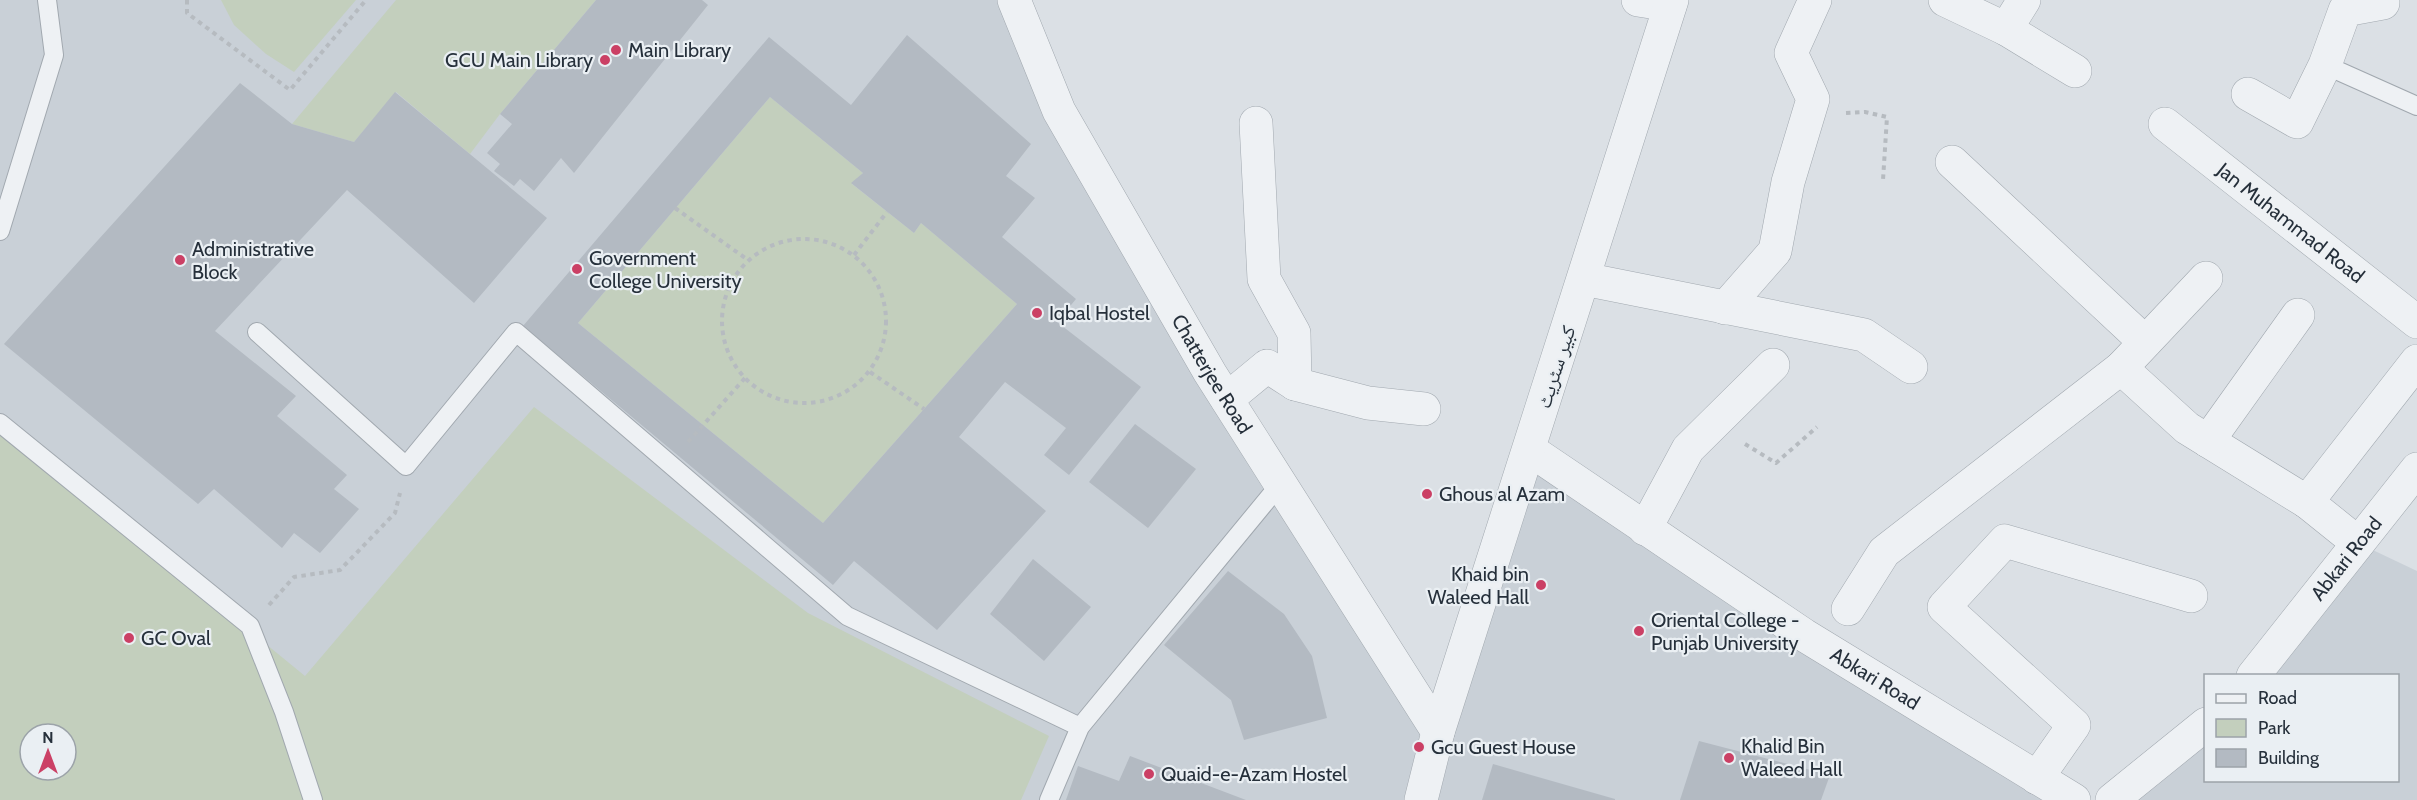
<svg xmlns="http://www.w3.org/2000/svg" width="2417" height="800" font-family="Cabin,'Noto Naskh Arabic',sans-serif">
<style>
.built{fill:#c9d0d7}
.green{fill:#c3cfbd;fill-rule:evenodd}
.building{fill:#b3bac2;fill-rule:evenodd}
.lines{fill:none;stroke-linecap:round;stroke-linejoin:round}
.service-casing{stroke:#a1a8af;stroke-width:20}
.minor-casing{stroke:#a1a8af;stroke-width:34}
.tertiary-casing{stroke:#a1a8af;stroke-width:34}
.path{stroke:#b6bbc0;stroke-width:4;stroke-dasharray:4.5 4.5;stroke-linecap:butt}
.service{stroke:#eef1f4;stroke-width:18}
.minor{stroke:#eef1f4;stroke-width:33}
.tertiary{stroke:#eef1f4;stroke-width:33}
.poi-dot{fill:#cb4065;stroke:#eaeff3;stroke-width:2}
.labels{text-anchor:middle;stroke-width:4.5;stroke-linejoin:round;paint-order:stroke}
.poi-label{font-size:20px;fill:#26303b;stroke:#eaeff3;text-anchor:start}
.street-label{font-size:20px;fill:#26303b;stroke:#eaeff3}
</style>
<rect width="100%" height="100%" fill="#dbe0e5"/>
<!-- built -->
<g class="built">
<polygon points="0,0 1012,0 1432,735 1416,800 301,800 104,512 0,426"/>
<polygon points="1530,450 2075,800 1420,800"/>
<polygon points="2358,543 2417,571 2417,800 2112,800 2205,724 2206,780 2398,780 2398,676 2253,675"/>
</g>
<!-- green -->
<g class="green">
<polygon points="221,0 356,0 294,72 266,54 234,25"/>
<polygon points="396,0 596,0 500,114 470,154 396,92 354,142 292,124"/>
<polygon points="770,97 863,173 852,184 914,233 921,223 1017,304 823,523 578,323"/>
<path d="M534,407L808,613L1049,736L1021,800H0V426L305,676ZM30,734H66V770H30Z"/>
</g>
<!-- building -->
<g class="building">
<polygon points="596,0 702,0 708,5 574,173 561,158 534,191 520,179 514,186 494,171 500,164 487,153 512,124 500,114"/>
<path d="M907,35L1031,144L1006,176L1035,198L1002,237L1076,299L1057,322L1141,387L1069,475L1044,455L1066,428L1005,382L959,437L1046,511L937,630L854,561L833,585L523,326L769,37L851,105ZM770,97L863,173L851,183L914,233L921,223L1017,304L823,523L578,323Z"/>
<polygon points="240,83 292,124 354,142 395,92 547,218 474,303 347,190 215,331 296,396 277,416 347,475 334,489 359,509 320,553 294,533 282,548 214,489 198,504 4,344"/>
<polygon points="1135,424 1196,469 1148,528 1089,482"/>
<polygon points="1033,559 1091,607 1044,661 990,614"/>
<polygon points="1228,571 1284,614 1312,656 1327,718 1244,740 1231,700 1164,645"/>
<polygon points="1699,741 1830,775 1821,800 1680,800"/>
<polygon points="1130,756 1246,800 1066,800 1078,766 1119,781"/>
<polygon points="1493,764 1615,799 1615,800 1482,800"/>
</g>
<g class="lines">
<defs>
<g id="service">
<polyline points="2325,65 2417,106"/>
<polyline points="0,231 54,55 47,0"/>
<polyline points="257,332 406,466 516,332 847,616 1080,727"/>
<polyline points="0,423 250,626 284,712 313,800"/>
<polyline points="1049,800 1080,727 1281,483"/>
</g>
<g id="minor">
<polyline points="1638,0 1670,5"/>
<polyline points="1945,0 2006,29 2075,71"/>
<polyline points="2006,29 2024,0"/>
<polyline points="2248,94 2297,122 2325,65 2345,10 2383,3 2383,0"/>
<polyline points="1256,123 1264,279 1294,333 1295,384"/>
<path id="s1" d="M2165,124L2417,322"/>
<polyline points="1952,162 2145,342"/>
<polyline points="1584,279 1864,335 1911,367"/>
<polyline points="1725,308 1775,251 1788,182 1813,99 1791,53 1815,0"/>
<polyline points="2121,368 2187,428 2307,502 2358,543"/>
<polyline points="1227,399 1267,366 1295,384 1368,403 1424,409"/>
<polyline points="2208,441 2298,315"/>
<path id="s2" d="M1530,450L1804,635L2074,800"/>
<polyline points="2307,502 2417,361"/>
<polyline points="1645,529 1688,449 1773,365"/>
<polyline points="1848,609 1884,552 2121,368 2206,278"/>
<path id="s3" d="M2253,676L2417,469"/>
<polyline points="2037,778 2074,725 1944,607 2005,541 2191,596"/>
<polyline points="2112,800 2206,724"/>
</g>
<g id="tertiary">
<path id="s4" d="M1014,0L1059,111L1210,373L1438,732"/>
<polyline points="1421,800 1438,732 1672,0"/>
</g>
</defs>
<!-- service casing -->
<use href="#service" class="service-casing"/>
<!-- minor casing -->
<use href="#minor" class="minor-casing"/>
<!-- tertiary casing -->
<use href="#tertiary" class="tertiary-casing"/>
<!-- path -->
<g class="path">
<polyline points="187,0 187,13 290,90 366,0"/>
<polyline points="1846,113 1865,112 1887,117 1883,180"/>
<polyline points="675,208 748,260"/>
<circle cx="804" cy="321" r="82"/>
<polyline points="854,255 887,212"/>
<polyline points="870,372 924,409"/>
<polyline points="688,442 745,378"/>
<polyline points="1745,444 1776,463 1817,427"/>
<polyline points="269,605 294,577 340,570 395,513 400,493"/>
</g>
<!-- service -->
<use href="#service" class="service"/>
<!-- minor -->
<use href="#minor" class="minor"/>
<!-- tertiary -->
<use href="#tertiary" class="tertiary"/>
</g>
<!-- markers -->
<g class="poi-dot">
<circle cx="616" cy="50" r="6"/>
<circle cx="605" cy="60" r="6"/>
<circle cx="180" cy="260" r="6"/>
<circle cx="577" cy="269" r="6"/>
<circle cx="1037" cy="313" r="6"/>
<circle cx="1427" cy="494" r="6"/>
<circle cx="1541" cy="585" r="6"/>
<circle cx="1639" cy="631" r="6"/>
<circle cx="129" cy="638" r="6"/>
<circle cx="1419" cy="747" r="6"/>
<circle cx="1729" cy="758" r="6"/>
<circle cx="1149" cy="774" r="6"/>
</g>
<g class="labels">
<!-- poi labels -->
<g class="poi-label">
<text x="628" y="57">Main Library</text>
<text x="593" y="67" text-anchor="end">GCU Main Library</text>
<text x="192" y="256">Administrative<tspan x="192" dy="23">Block</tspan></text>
<text x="589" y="265">Government<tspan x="589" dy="23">College University</tspan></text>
<text x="1049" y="320">Iqbal Hostel</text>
<text x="1439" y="501">Ghous al Azam</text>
<text x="1529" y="581" text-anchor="end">Khaid bin<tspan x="1529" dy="23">Waleed Hall</tspan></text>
<text x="1651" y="627">Oriental College -<tspan x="1651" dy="23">Punjab University</tspan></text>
<text x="141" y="645">GC Oval</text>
<text x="1741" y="753">Khalid Bin<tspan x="1741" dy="23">Waleed Hall</tspan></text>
<text x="1431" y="754">Gcu Guest House</text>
<text x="1161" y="781">Quaid-e-Azam Hostel</text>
</g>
<!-- street labels -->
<g class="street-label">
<text dy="7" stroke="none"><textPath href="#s1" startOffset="160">Jan Muhammad Road</textPath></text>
<text transform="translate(1556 367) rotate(-72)" y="7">کبیر سٹریٹ</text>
<text dy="7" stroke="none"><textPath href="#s4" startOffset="424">Chatterjee Road</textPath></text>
<text dy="7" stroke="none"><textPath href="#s3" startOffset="150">Abkari Road</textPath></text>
<text dy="7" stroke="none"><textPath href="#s2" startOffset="414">Abkari Road</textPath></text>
</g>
</g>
<!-- legend -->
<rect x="2204" y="674" width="195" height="108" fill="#eaeff3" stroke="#9ca3a9" stroke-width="1.5"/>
<rect x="2216" y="694" width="30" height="9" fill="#eef1f4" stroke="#9ca3a9" stroke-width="1.5"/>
<text x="2258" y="704" font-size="18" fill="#26303b">Road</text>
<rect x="2216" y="719" width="30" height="18" fill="#c3cfbd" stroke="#9ca3a9" stroke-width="1.5"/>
<text x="2258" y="734" font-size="18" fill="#26303b">Park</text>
<rect x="2216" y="749" width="30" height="18" fill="#b3bac2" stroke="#9ca3a9" stroke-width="1.5"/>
<text x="2258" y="764" font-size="18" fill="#26303b">Building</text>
<!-- north arrow -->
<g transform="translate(48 752)"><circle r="28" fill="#eaeff3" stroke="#9ca3a9" stroke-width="1.5"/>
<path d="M0-4.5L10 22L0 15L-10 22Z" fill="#cb4065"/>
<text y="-9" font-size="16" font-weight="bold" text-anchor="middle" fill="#26303b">N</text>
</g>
</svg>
